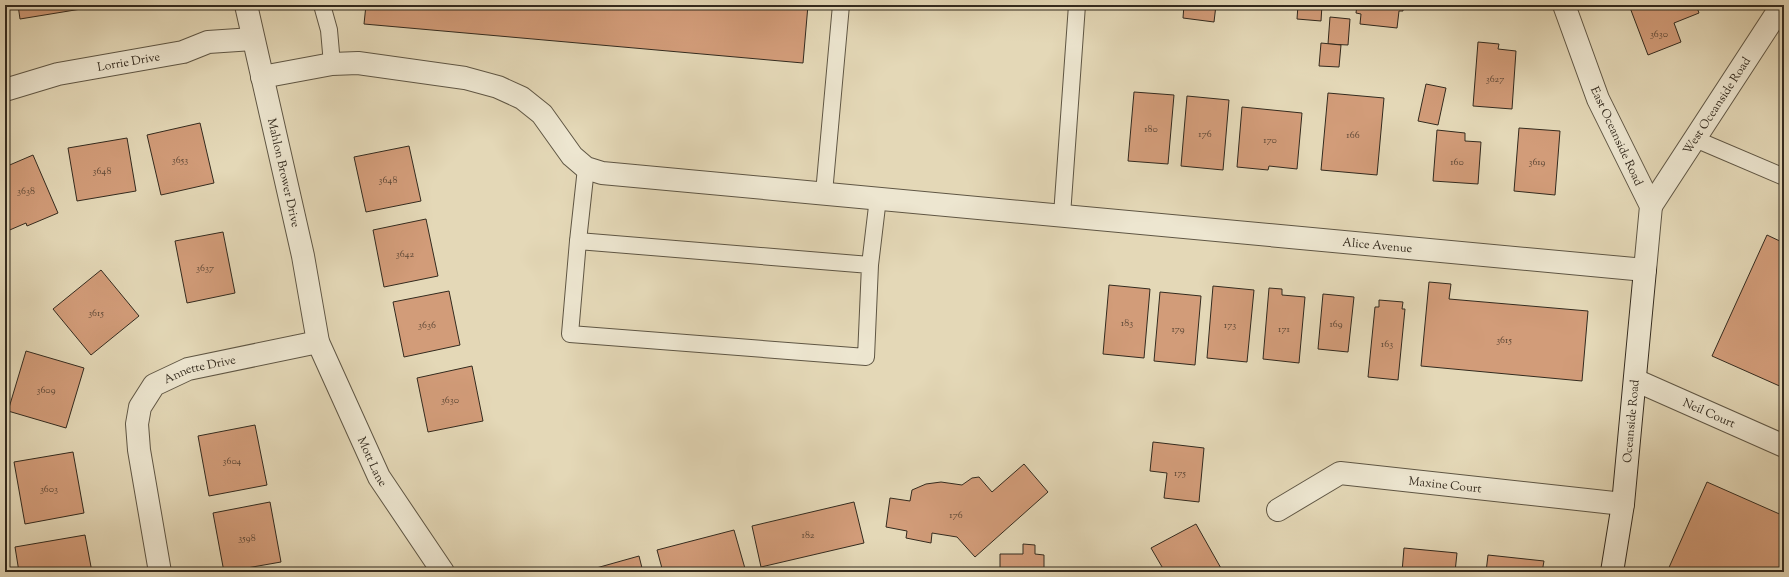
<svg xmlns="http://www.w3.org/2000/svg" width="1789" height="577" font-family="'Sorts Mill Goudy',serif">
<style>
.building{fill:#d29c79;stroke:#332a1e}
.lines{fill:none;stroke-linecap:round;stroke-linejoin:round}
.lane-casing{stroke:#5f5644;stroke-width:18}
.street-casing{stroke:#5f5644;stroke-width:24}
.secondary-casing{stroke:#332a1e;stroke-width:24}
.lane{stroke:#ede6d0;stroke-width:16}
.street{stroke:#ede6d0;stroke-width:22}
.secondary{stroke:#ede6d0;stroke-width:22}
.labels{text-anchor:middle;stroke-width:3;stroke-linejoin:round;paint-order:stroke}
.number-label{font-size:10px;fill:#5b4635}
.street-label{font-size:12px;fill:#332a1e;stroke:#ede6d0}
</style>
<rect width="100%" height="100%" fill="#e4d8b7"/>
<filter id="stains"><feTurbulence type="fractalNoise" baseFrequency=".005" numOctaves="4"/><feColorMatrix values="0 0 0 0 .2 0 0 0 0 .09 0 0 0 0 .02 0 0 0 .5 -.17"/></filter>
<radialGradient id="worn" r=".72"><stop offset=".6" stop-color="#630" stop-opacity="0"/><stop offset="1" stop-color="#630" stop-opacity=".3"/></radialGradient>
<!-- building -->
<g class="building">
<polygon points="18,5 80,5 81,9 20,19"/>
<polygon points="366,5 808,5 803,63 364,24"/>
<polygon points="1184,5 1216,5 1214,22 1183,18"/>
<polygon points="1298,5 1322,5 1321,21 1297,19"/>
<polygon points="1357,5 1403,5 1403,11 1399,11 1397,28 1360,24 1361,14 1356,13"/>
<polygon points="1465,5 1479,5 1479,9 1465,8"/>
<polygon points="1629,5 1696,5 1699,13 1674,23 1681,42 1648,55"/>
<polygon points="1330,17 1350,19 1348,45 1328,44"/>
<polygon points="1478,42 1499,44 1498,49 1516,51 1512,109 1473,106"/>
<polygon points="1321,43 1341,45 1339,67 1319,66"/>
<polygon points="1426,84 1446,88 1438,125 1418,121"/>
<polygon points="1134,92 1174,95 1168,164 1128,161"/>
<polygon points="1328,93 1384,98 1377,175 1321,170"/>
<polygon points="1187,96 1229,100 1223,170 1181,166"/>
<polygon points="1242,107 1302,113 1297,169 1269,166 1268,170 1237,167"/>
<polygon points="200,123 214,183 161,195 147,135"/>
<polygon points="1519,128 1560,131 1555,195 1514,191"/>
<polygon points="1437,130 1465,133 1465,141 1481,142 1478,184 1433,181"/>
<polygon points="127,138 136,191 77,201 68,148"/>
<polygon points="409,146 421,201 366,212 354,157"/>
<polygon points="33,155 58,213 27,226 26,223 5,232 5,167"/>
<polygon points="426,219 438,276 384,287 373,230"/>
<polygon points="223,232 235,293 187,303 175,241"/>
<polygon points="1767,235 1784,243 1784,388 1712,356"/>
<polygon points="101,270 139,316 91,355 53,309"/>
<polygon points="1429,282 1451,284 1449,299 1588,311 1582,381 1421,366"/>
<polygon points="1109,285 1150,289 1144,358 1103,354"/>
<polygon points="1213,286 1254,290 1247,362 1207,358"/>
<polygon points="1269,288 1282,289 1282,295 1305,297 1299,363 1263,359"/>
<polygon points="449,291 460,345 404,357 393,302"/>
<polygon points="1160,292 1201,296 1195,365 1154,361"/>
<polygon points="1323,294 1354,297 1348,352 1318,349"/>
<polygon points="1379,300 1403,302 1402,309 1405,309 1398,380 1368,377 1375,307 1379,307"/>
<polygon points="26,351 84,368 66,428 8,411"/>
<polygon points="472,366 483,421 428,432 417,378"/>
<polygon points="255,425 267,485 209,496 198,436"/>
<polygon points="1153,442 1204,448 1199,502 1164,498 1167,473 1150,471"/>
<polygon points="73,452 84,513 25,524 14,462"/>
<polygon points="1024,464 1048,492 975,557 957,537 932,533 931,543 906,538 907,531 886,527 890,498 910,501 912,490 926,484 941,482 962,485 972,478 979,477 992,492"/>
<polygon points="1707,482 1784,516 1784,572 1667,572"/>
<polygon points="270,502 281,562 224,572 213,513"/>
<polygon points="854,502 864,543 761,567 752,526"/>
<polygon points="1196,524 1222,570 1219,572 1165,572 1151,548"/>
<polygon points="734,530 746,572 663,572 657,550"/>
<polygon points="85,535 92,572 19,572 15,547"/>
<polygon points="1023,544 1035,545 1035,554 1044,555 1044,572 1000,572 1000,554 1023,554"/>
<polygon points="1404,548 1457,553 1455,572 1402,572"/>
<polygon points="1488,555 1544,561 1542,572 1486,572"/>
<polygon points="639,556 643,572 582,572"/>
</g>
<g class="lines">
<defs>
<g id="lane">
<polyline points="322,5 329,30 332,64"/>
<polyline points="1695,139 1784,177"/>
<polyline points="824,193 841,5"/>
<polyline points="1062,215 1077,5"/>
<polyline points="578,241 586,168"/>
<polyline points="870,265 578,241 570,334 866,357 870,265 878,198"/>
</g>
<g id="street">
<path id="s1" d="M246,5L303,256L318,342L379,477L443,572"/>
<path id="s2" d="M262,77L332,64L358,63L465,78L498,87L522,98L542,114L572,156L586,168L602,173L1645,270L1651,206L1598,99L1564,5"/>
<path id="s3" d="M5,90L58,74L183,52L208,42L253,39"/>
<path id="s4" d="M1651,206L1782,5"/>
<path id="s5" d="M1635,380L1784,446"/>
<path id="s6" d="M1278,510L1340,473L1623,504"/>
<path id="s7" d="M160,572L139,450L137,424L140,407L154,385L188,369L318,342"/>
</g>
<g id="secondary">
<path id="s8" d="M1612,572L1623,504L1645,270"/>
</g>
</defs>
<!-- lane casing -->
<use href="#lane" class="lane-casing"/>
<!-- street casing -->
<use href="#street" class="street-casing"/>
<!-- secondary casing -->
<use href="#secondary" class="secondary-casing"/>
<!-- lane -->
<use href="#lane" class="lane"/>
<!-- street -->
<use href="#street" class="street"/>
<!-- secondary -->
<use href="#secondary" class="secondary"/>
</g>
<g class="labels">
<!-- number labels -->
<g class="number-label">
<text x="1659" y="37">3630</text>
<text x="1495" y="82">3627</text>
<text x="1151" y="132">180</text>
<text x="1205" y="137">176</text>
<text x="1353" y="138">166</text>
<text x="1270" y="143">170</text>
<text x="180" y="163">3653</text>
<text x="1457" y="165">160</text>
<text x="1537" y="165">3619</text>
<text x="102" y="174">3648</text>
<text x="388" y="183">3648</text>
<text x="26" y="194">3638</text>
<text x="405" y="257">3642</text>
<text x="205" y="271">3637</text>
<text x="96" y="316">3615</text>
<text x="1127" y="326">183</text>
<text x="1336" y="327">169</text>
<text x="427" y="328">3636</text>
<text x="1230" y="328">173</text>
<text x="1178" y="332">179</text>
<text x="1284" y="332">171</text>
<text x="1504" y="343">3615</text>
<text x="1387" y="347">163</text>
<text x="46" y="393">3609</text>
<text x="450" y="403">3630</text>
<text x="232" y="464">3604</text>
<text x="1180" y="476">175</text>
<text x="49" y="492">3603</text>
<text x="956" y="518">176</text>
<text x="808" y="538">182</text>
<text x="247" y="541">3598</text>
</g>
<!-- street labels -->
<g class="street-label">
<text dy="4" stroke="none"><textPath href="#s3" startOffset="127">Lorrie Drive</textPath></text>
<text dy="4" stroke="none"><textPath href="#s4" startOffset="120">West Oceanside Road</textPath></text>
<text transform="translate(1617 136) rotate(65)" y="4">East Oceanside Road</text>
<text dy="4" stroke="none"><textPath href="#s1" startOffset="172">Mahlon Brower Drive</textPath></text>
<text dy="4" stroke="none"><textPath href="#s2" startOffset="1157">Alice Avenue</textPath></text>
<text dy="4" stroke="none"><textPath href="#s7" startOffset="242">Annette Drive</textPath></text>
<text dy="4" stroke="none"><textPath href="#s5" startOffset="81">Neil Court</textPath></text>
<text dy="4" stroke="none"><textPath href="#s8" startOffset="152">Oceanside Road</textPath></text>
<text dy="4" stroke="none"><textPath href="#s1" startOffset="476">Mott Lane</textPath></text>
<text dy="4" stroke="none"><textPath href="#s6" startOffset="178">Maxine Court</textPath></text>
</g>
</g>
<!-- margin -->
<rect width="1789" height="577" fill="none" stroke="#e4d8b7" stroke-width="20"/>
<rect x="6" y="6" width="1777" height="565" fill="none" stroke="#332a1e" stroke-width="2"/>
<rect x="10" y="10" width="1769" height="557" fill="none" stroke="#332a1e"/>
<rect width="100%" height="100%" filter="url(#stains)"/>
<rect width="100%" height="100%" fill="url(#worn)"/>
</svg>
